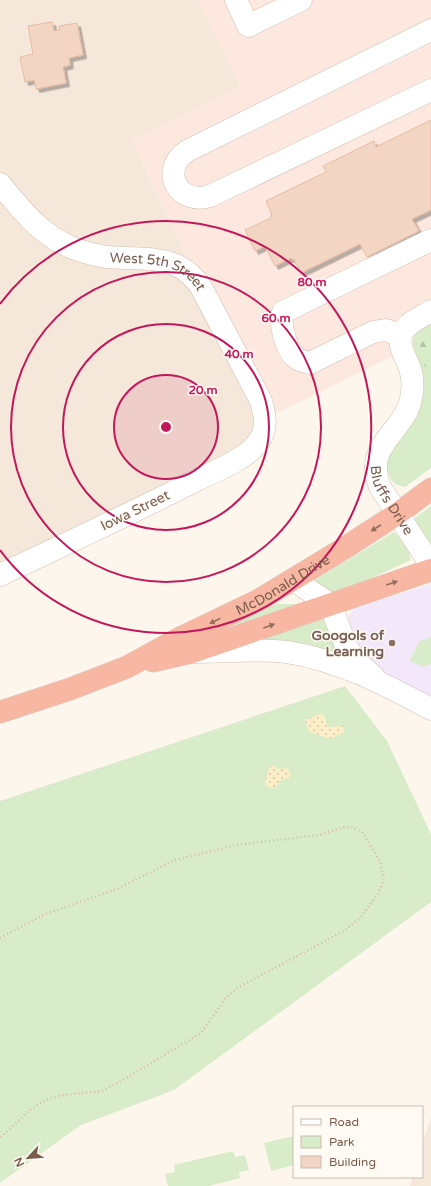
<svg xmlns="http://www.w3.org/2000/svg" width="431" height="1186" font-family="'Varela Round',sans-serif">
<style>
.residential{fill:#f5e8da}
.commercial{fill:#fde8e0}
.education{fill:#f3e8fa}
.green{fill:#d8ecc9}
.forest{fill:url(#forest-firs)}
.sand{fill:url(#sand-dots)}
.building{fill:#f3d5c3;stroke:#e6bba3;filter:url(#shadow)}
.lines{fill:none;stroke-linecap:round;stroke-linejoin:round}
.minor-casing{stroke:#d1beb0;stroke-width:23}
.highway-casing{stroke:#dad1cd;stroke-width:23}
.path{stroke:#d9b8a5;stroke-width:2.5;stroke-dasharray:1 3;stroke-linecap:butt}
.minor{stroke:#fff;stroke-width:22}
.highway{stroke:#f7b7a3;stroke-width:22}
.oneway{fill:#936e5e}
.ring{fill:none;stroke:#c2185b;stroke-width:2}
.education-dot{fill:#8d6e63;stroke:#fffaf3;stroke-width:1.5}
.labels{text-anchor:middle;stroke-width:3;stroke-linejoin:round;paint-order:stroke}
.street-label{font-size:14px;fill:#7a5c4d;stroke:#fffaf3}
.education-label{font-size:14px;font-weight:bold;fill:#785e54;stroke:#fffaf3;text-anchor:end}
.centre{fill:#c2185b;stroke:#fffaf3;stroke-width:2}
.ring-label{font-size:12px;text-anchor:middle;font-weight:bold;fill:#c2185b;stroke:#fffaf3;stroke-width:3;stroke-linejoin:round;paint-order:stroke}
</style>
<defs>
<pattern id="forest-firs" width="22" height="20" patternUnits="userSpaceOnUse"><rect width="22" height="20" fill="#d8ecc9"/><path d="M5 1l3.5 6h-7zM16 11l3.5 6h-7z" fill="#b4c2a5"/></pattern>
<pattern id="sand-dots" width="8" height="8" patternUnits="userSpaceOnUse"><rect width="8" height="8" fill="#fcefc7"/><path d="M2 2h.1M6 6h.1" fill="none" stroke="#d1c5a4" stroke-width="1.8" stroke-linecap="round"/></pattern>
<filter id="shadow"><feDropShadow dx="3.5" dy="3.5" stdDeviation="0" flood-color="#0004"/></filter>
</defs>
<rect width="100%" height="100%" fill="#fdf6ec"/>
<!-- residential -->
<g class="residential">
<polygon points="0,0 198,0 240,86 132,141 191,266 269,438 0,584"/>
<polygon points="431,1117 431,1186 410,1186 413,1177 422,1177 422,1146"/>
</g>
<!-- commercial -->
<polygon class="commercial" points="198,0 431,0 431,299 408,314 390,336 389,348 393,356 273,415 191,266 132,141 240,86"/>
<!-- education -->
<polygon class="education" points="431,584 431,697 378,669 364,658 348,628 349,617 354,608"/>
<!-- green -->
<g class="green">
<path d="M431,323V468L405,487C398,486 391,483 389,475C380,450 412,433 419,411C423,400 423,374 419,363C417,354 410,345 414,336C417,330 426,327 431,323Z"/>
<polygon points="431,506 431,544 414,519"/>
<polygon points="394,532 409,550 411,560 333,596 313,581"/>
<polygon points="278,604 295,604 298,606 196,640 265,607"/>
<polygon points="322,613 348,663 257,641"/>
<polygon points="431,637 431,664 423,667 410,661 419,642"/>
<polygon points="345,686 387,741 431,834 431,902 174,1090 81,1125 0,1183 0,801"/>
<polygon points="294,1136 294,1165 271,1171 264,1143"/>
<polygon points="233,1151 235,1157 245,1155 249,1170 239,1172 240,1178 209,1186 168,1186 165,1174 175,1172 174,1165"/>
</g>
<!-- forest -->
<g class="forest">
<polygon points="431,327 431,408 426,371 418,336"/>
<path d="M431,418V444H430L424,440C423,431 425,425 431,418Z"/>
</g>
<!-- sand -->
<g class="sand">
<polygon points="320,714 325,716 327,726 331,727 343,725 344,732 330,739 309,732 305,720"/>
<polygon points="270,766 275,766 278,769 284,768 288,769 291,775 289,778 281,780 275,788 268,787 265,782"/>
</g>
<!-- building -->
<g class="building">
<polygon points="52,22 54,31 60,30 59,26 77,23 83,55 69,58 70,65 63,67 66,83 36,89 34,80 25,82 20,57 33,54 28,26"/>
<polygon points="431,120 431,210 412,219 419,231 367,257 360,244 301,273 294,259 292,260 291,258 275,266 265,246 255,251 245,230 271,218 270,216 272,215 266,201 326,172 323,166 374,141 376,147"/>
</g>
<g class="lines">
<defs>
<g id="minor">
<polyline points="236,0 248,26 301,0"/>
<path d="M431,30L187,151C159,170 178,206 210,196L431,90"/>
<path id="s1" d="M0,184C21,209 41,236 73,248C83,252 95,255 106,257C129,259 156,256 178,266C188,271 195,278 201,287L261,401C265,415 268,428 259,441C246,460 217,470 197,480C132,513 66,544 0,575"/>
<path id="s2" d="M431,311C421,317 404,324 401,336C398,349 408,360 411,372C413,381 413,390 411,399C403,434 363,444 380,487L431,565"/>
<path d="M401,336L386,330L373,332L310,363C305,362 299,361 295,357C286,349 279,324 283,312L431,240"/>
<polyline points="293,580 330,604 346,646 357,662 373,676"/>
<path d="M196,652C225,652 259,648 287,652C339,660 386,685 431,709"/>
</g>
<g id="highway">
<polyline points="153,661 192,652 431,570"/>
<path id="s3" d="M0,712L70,689L127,667L180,638L259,600L343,549L397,514L431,489"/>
</g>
</defs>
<!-- minor casing -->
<use href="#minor" class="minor-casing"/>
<!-- highway casing -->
<use href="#highway" class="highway-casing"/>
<!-- path -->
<polyline class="path" points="0,938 43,915 117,889 175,860 236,845 319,835 345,827 352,827 362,832 380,861 384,880 378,894 360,918 344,931 237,988 225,999 201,1033 128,1077 102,1091 63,1095 48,1099 31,1109 0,1138"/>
<!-- minor -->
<use href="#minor" class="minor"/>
<!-- highway -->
<use href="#highway" class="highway"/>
</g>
<!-- one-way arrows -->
<defs><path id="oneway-solid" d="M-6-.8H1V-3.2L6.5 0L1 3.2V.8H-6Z"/></defs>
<g class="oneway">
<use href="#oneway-solid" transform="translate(376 528) rotate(147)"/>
<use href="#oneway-solid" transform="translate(392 583) rotate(-19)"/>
<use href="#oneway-solid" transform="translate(215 621) rotate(154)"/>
<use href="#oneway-solid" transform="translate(269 626) rotate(-20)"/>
</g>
<!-- distance rings -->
<circle cx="166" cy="427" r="52" fill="#c2185b" fill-opacity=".12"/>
<g class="ring">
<circle cx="166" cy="427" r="52"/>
<circle cx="166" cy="427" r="103"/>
<circle cx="166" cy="427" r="155"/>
<path d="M0 304A206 206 0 1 1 0 550"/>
</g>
<!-- markers -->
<circle class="education-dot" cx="392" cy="643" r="4"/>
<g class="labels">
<!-- street labels -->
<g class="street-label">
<text dy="5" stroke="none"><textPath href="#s1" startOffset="188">West 5th Street</textPath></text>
<text dy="5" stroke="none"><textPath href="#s2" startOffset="220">Bluffs Drive</textPath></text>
<text transform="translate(135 510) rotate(-26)" y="5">Iowa Street</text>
<text dy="5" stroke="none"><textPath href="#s3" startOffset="311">McDonald Drive</textPath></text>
</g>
<!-- education labels -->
<g class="education-label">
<text x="384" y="640">Googols of<tspan x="384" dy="16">Learning</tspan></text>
</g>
</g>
<circle cx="166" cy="427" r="6" class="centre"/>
<g class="ring-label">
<text x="312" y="286">80 m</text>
<text x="276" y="322">60 m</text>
<text x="239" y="358">40 m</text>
<text x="203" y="394">20 m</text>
</g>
<!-- legend -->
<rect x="293" y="1106" width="130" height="72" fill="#fffaf3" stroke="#cabbb1"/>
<rect x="301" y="1119" width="20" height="6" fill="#ffffff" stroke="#cabbb1"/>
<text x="329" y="1126" font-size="12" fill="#7a5c4d">Road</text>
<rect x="301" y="1136" width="20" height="12" fill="#d8ecc9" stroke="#cabbb1"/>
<text x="329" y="1146" font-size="12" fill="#7a5c4d">Park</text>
<rect x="301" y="1156" width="20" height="12" fill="#f3d5c3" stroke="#cabbb1"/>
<text x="329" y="1166" font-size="12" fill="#7a5c4d">Building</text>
<!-- north arrow -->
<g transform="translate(28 1158) rotate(244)" stroke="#fffaf3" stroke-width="3" paint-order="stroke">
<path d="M0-3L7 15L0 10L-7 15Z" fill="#7a5c4d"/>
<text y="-6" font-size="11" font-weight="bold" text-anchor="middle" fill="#7a5c4d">N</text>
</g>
</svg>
